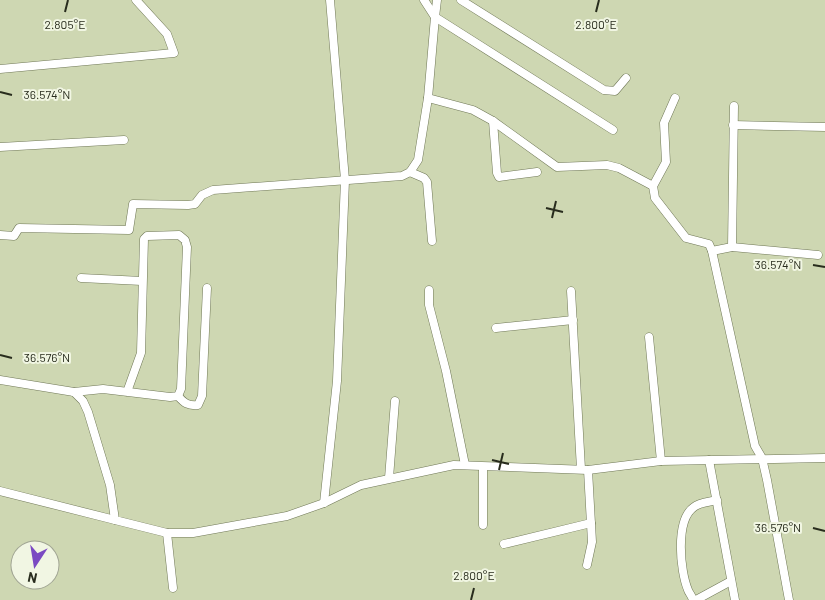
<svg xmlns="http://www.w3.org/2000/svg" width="825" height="600" font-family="Barlow,sans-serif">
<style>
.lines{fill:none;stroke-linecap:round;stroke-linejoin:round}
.street-casing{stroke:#707857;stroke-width:9}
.street{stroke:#fff;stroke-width:8}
.ticks{fill:none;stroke:#282c1d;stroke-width:2}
.ticks-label{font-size:12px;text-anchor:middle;fill:#282c1d;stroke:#f1f6e3;stroke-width:4;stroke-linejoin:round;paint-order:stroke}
</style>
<rect width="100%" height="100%" fill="#ced7b2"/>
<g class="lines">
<defs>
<g id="street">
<polyline points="437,0 435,17 613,130"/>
<polyline points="461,0 604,90 615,91 626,78"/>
<polyline points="0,69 174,53 167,34 136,0"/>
<polyline points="428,98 473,110 493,121 557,167 607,165 619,168 653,186"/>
<polyline points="675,98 664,123 666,162 653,186 655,198 686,238 709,244 712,251"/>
<polyline points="734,106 732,247 712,251 755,446 762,458 767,480 789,600"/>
<polyline points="493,121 497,173 499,177 537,172"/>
<polyline points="733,125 825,127"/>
<polyline points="0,147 124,140"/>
<polyline points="410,172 424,178 427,182 432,241"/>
<polyline points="0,235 14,236 19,228 129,230 133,204 188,205 195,204 202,195 213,190 402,176 410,172 418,160 428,98 435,17 424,0"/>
<polyline points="732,247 818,255"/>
<polyline points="81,278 142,281"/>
<polyline points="429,290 429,305 446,371 465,465"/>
<polyline points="571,291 581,469"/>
<polyline points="496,328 573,320"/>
<polyline points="649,337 661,461"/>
<polyline points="0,380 74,392 83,401 88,412 110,485 115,520 167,533 193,533 287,516 324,503 361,485 454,465 588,470 661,461 825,458"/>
<polyline points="74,392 103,389 170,397 178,396 181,389 187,247 185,240 179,235 147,236 144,239 141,353 127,392"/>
<path d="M178,396C184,403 188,406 198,405L202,396L207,288"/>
<polyline points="709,460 735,600"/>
<polyline points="483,467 483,525"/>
<polyline points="389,478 395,401"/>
<polyline points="0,491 115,520"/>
<polyline points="324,503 337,381 345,180 330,0"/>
<polyline points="167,533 173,588"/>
<polyline points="504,544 591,523"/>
<polyline points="587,565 592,542 588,470"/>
<path d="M693,600C692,596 689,593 688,590C680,571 675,520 694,507C700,502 710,502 717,500"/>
<polyline points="696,600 731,581"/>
</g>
</defs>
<!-- street casing -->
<use href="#street" class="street-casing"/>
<!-- street -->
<use href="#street" class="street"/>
</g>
<!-- ticks -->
<path class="ticks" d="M65,12L68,0M596,12L599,0M0,92L12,95M546,208L563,212M552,218L556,201M813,265L825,267M0,355L12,358M492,460L509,464M499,470L503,453M813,528L825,531M471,600L474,588"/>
<g class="ticks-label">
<text x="65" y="29">2.805°E</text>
<text x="596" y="29">2.800°E</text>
<text x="47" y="99">36.574°N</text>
<text x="778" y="269">36.574°N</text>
<text x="47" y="362">36.576°N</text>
<text x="778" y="532">36.576°N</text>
<text x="474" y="580">2.800°E</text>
</g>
<!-- north arrow -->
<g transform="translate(35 565) rotate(192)"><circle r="24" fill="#f1f6e3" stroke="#a1a594"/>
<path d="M0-4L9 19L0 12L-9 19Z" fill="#7b4ac2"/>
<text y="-8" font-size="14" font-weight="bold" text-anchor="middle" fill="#282c1d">N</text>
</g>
</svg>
